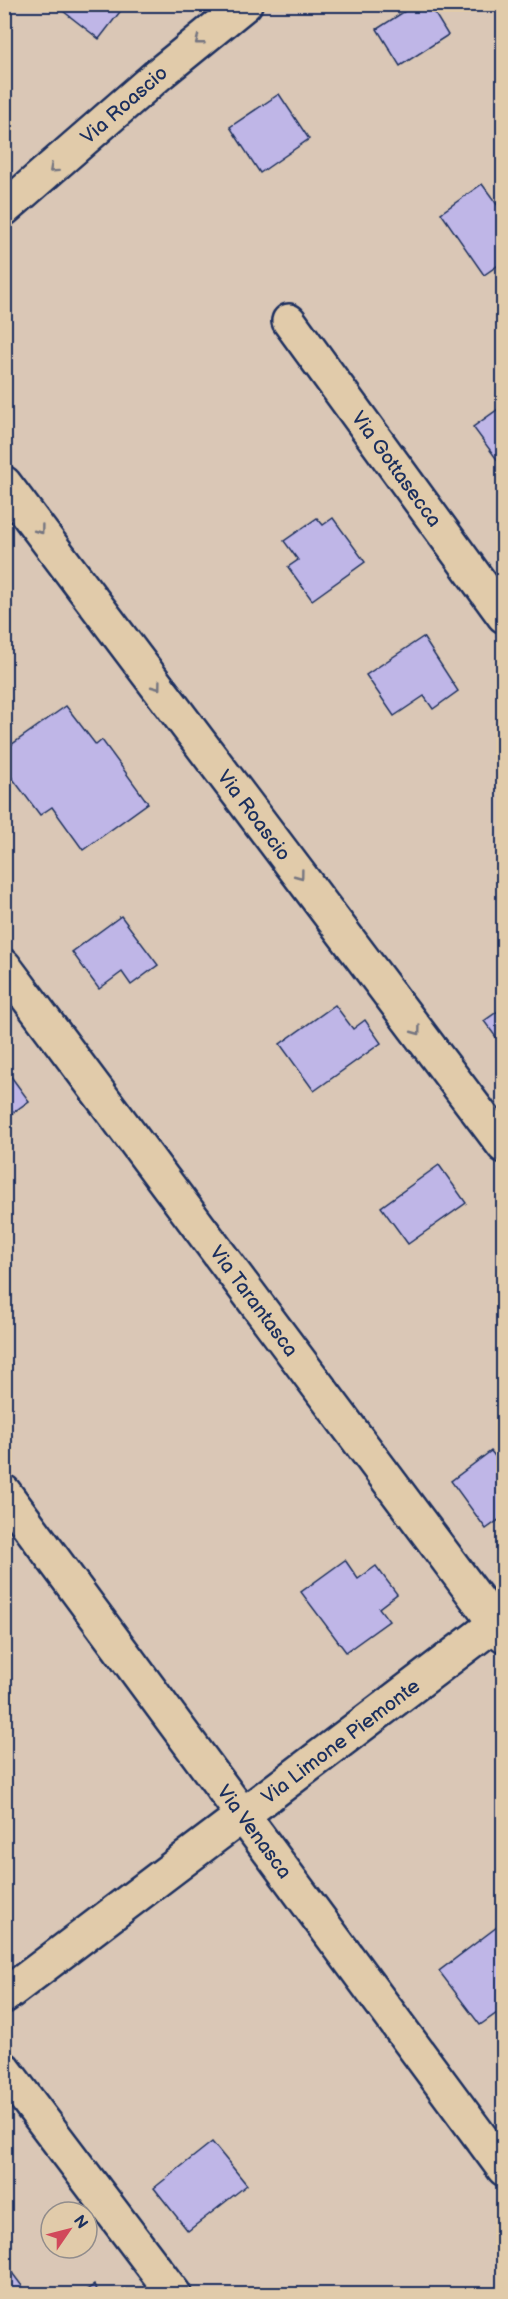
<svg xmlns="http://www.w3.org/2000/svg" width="508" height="2299" font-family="'Balsamiq Sans',sans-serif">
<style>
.building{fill:#bfb6e7;stroke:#1b2f5e;stroke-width:1.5}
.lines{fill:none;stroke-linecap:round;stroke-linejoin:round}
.minor-casing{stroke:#1b2f5e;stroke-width:38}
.minor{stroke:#e1cbaa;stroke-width:33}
.oneway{stroke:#747580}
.labels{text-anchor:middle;stroke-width:5;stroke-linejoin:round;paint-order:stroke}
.street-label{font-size:20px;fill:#1b2f5e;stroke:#e1cbaa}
</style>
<rect width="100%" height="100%" fill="#dac7b6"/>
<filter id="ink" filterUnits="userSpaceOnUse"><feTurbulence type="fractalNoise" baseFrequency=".0167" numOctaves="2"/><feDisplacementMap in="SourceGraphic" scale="12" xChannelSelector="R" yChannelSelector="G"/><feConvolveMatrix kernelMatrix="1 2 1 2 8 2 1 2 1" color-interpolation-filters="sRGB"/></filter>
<g filter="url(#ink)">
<!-- building -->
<g class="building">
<polygon points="54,4 126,4 99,39"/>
<polygon points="416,4 429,4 448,35 400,66 377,29"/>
<polygon points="279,94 309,139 260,173 230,127"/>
<polygon points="482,184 504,214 504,261 484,275 441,213"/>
<polygon points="504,405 504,469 473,427"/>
<polygon points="317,518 323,525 333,518 365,562 312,600 288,567 298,560 284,541"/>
<polygon points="423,637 458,691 433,709 424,696 394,716 366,675"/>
<polygon points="66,706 96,745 102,740 148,803 83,850 52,807 40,815 4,767 4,750"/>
<polygon points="504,872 504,886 497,877"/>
<polygon points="121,916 158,965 131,985 122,972 99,989 72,952"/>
<polygon points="335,1005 353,1029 365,1020 381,1043 314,1091 280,1044"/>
<polygon points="504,1007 504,1048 484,1021"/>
<polygon points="4,1067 29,1101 4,1119"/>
<polygon points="439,1165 466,1203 408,1244 381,1207"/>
<polygon points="504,1440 504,1453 497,1445"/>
<polygon points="491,1451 504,1468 504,1516 486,1529 451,1481"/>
<polygon points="345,1560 358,1579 376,1566 397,1594 379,1608 389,1621 346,1652 301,1592"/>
<polygon points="497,1927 504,1936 504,2008 480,2025 439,1971"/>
<polygon points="212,2142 247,2185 188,2231 154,2188"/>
<polygon points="4,2262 28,2294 4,2294"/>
<polygon points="94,2285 100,2294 81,2294"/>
</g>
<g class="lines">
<defs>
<g id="minor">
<path id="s1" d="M4,209L159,74L245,4"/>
<path id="s2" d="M289,321L504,616"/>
<path id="s3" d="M4,483L504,1146"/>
<path id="s4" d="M4,966L504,1635"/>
<path id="s5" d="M4,1492L504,2169"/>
<path id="s6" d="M4,1996L504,1617"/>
<polyline points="4,2069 174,2294"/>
</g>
</defs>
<!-- minor casing -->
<use href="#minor" class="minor-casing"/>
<!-- minor -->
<use href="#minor" class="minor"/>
</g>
<!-- one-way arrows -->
<defs><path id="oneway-chevron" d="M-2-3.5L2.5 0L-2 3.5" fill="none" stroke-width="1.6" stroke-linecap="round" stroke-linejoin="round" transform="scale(1.5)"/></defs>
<g class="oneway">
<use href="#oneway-chevron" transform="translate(199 41) rotate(142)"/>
<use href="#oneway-chevron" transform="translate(53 169) rotate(138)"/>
<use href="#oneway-chevron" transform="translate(40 530) rotate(53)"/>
<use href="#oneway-chevron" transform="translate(157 686) rotate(53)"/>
<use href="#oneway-chevron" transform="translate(300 875) rotate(53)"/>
<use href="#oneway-chevron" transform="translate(417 1031) rotate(53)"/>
</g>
</g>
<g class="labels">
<!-- street labels -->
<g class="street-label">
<text dy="7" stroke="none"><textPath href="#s1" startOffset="159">Via Roascio</textPath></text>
<text dy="7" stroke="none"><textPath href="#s2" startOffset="183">Via Gottasecca</textPath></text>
<text dy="7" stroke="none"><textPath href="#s3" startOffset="416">Via Roascio</textPath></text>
<text dy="7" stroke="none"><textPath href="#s4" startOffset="418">Via Tarantasca</textPath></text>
<text dy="7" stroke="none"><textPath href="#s6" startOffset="422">Via Limone Piemonte</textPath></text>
<text dy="7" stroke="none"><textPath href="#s5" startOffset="422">Via Venasca</textPath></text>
</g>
</g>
<!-- margin -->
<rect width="508" height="2299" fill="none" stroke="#e1cbaa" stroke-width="24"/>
<rect x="12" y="12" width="484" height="2275" fill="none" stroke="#1b2f5e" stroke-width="2" filter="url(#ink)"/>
<!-- north arrow -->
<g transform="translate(69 2230) rotate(55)"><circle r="28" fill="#e1cbaa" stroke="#928d8c" stroke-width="1.5"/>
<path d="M0-4.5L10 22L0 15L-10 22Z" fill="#d1495b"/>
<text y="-9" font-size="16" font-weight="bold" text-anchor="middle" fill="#1b2f5e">N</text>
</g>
</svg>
